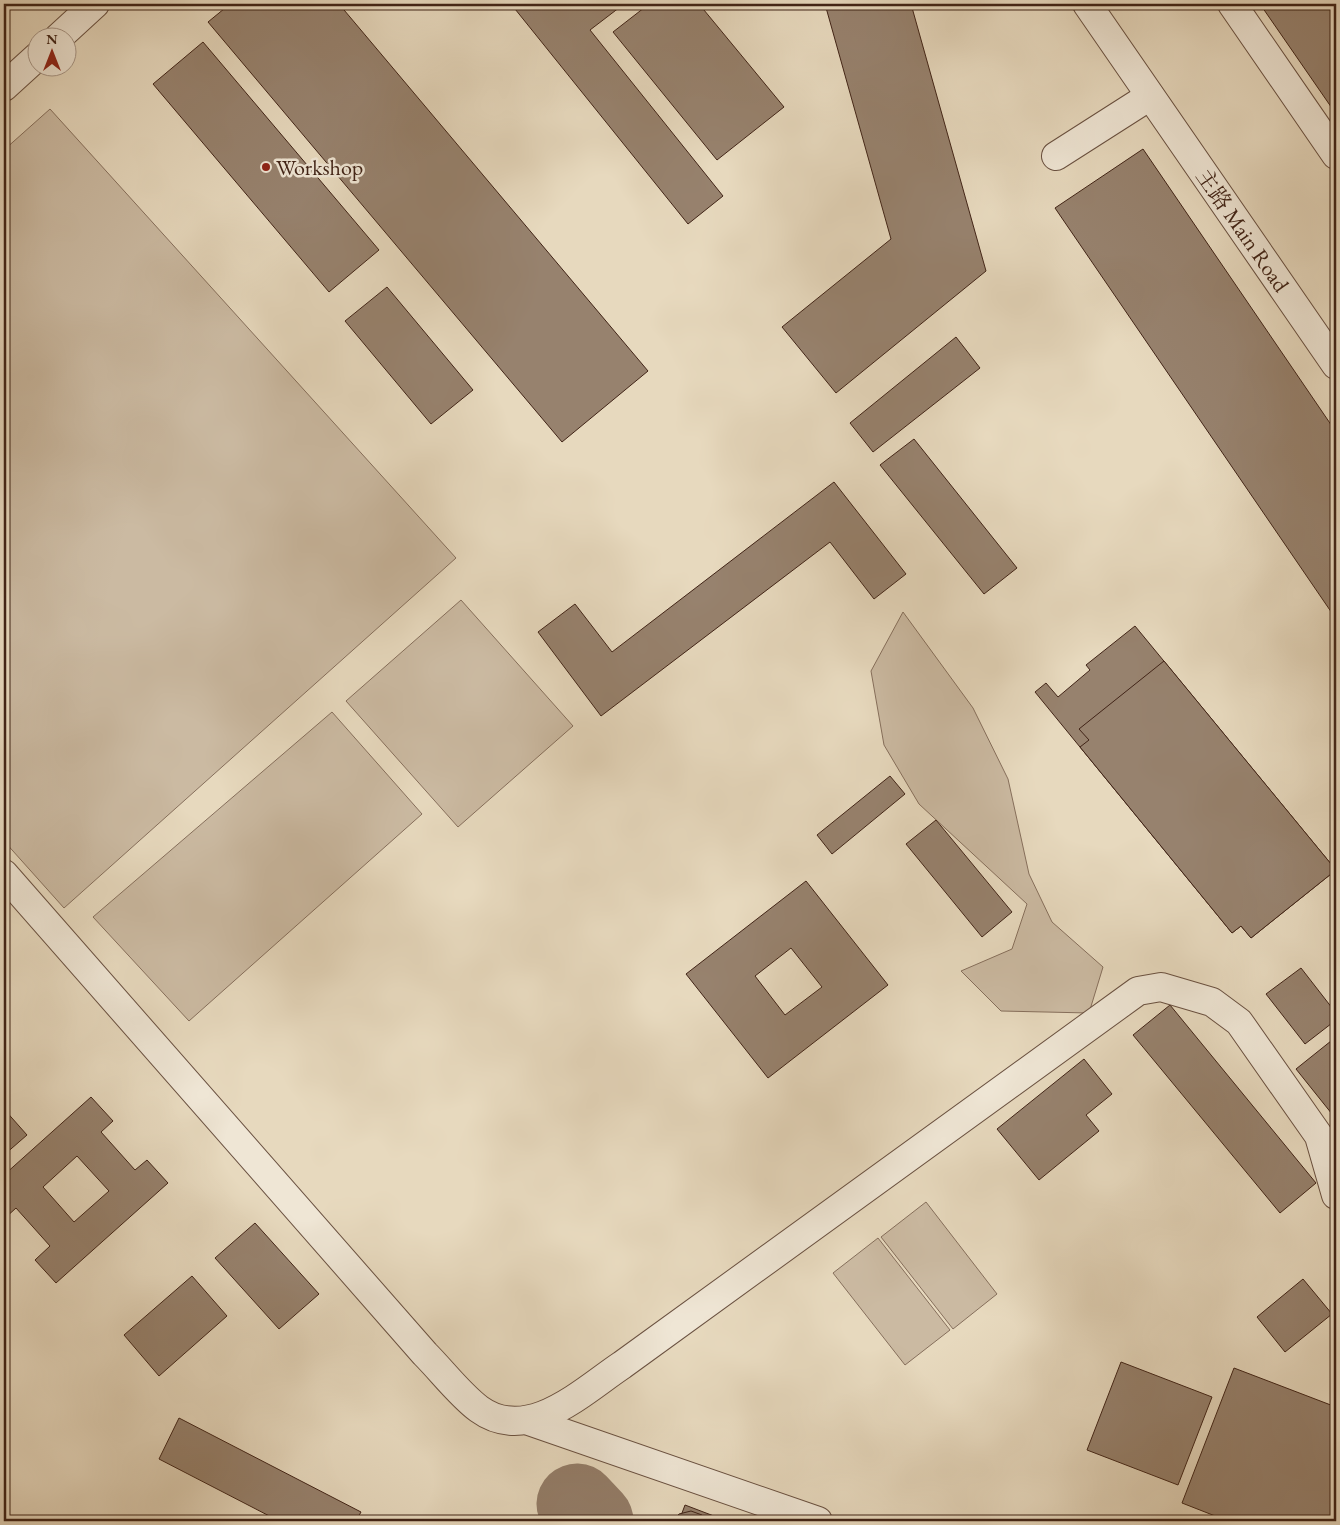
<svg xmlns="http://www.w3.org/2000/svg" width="1340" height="1525" font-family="'EB Garamond','Noto Serif TC',serif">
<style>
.green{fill:#cbbaa2;stroke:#866f5c}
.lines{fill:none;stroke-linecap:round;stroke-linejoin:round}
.taxiway{stroke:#947e6a;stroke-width:81}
.building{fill:#97826e;stroke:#412417;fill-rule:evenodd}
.minor-casing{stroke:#6a5141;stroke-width:30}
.minor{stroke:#efe6d5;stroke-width:28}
.poi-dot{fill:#8f2418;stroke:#efe6d5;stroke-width:2}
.labels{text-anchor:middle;stroke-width:5;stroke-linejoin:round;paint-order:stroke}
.poi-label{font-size:22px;fill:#412417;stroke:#efe6d5;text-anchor:start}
.street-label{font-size:22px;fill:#412417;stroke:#efe6d5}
</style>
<rect width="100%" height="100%" fill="#e7d9be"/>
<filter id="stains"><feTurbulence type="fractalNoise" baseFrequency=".004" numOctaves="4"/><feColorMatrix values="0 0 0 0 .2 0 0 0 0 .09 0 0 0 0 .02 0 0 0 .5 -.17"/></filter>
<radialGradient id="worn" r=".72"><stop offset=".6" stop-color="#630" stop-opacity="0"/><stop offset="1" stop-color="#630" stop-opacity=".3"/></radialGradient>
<!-- green -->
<g class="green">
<polygon points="50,109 456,558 64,908 4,841 4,150"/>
<polygon points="461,600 573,726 458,827 346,701"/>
<polygon points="903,612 973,708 1008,779 1029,874 1052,922 1103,967 1089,1013 1001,1011 961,971 1012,949 1027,904 919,804 884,745 871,671"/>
<polygon points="332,712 422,814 189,1021 93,917"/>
<polygon points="926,1202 997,1294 953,1329 881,1237"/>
<polygon points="878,1238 950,1330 905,1365 833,1273"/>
</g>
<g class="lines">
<!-- taxiway -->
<polyline class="taxiway" points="577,1504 593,1521"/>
</g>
<!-- building -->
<g class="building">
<polygon points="230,4 339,4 648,371 562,442 208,22"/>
<polygon points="511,4 624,4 590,30 723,196 688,224"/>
<polygon points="649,4 699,4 784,107 717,160 613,32"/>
<polygon points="825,4 911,4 986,271 836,393 782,327 891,239"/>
<polygon points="1260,4 1336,4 1336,114"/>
<polygon points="203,42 379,250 329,292 153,84"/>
<polygon points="1143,149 1336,432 1336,619 1055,208"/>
<polygon points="387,287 473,390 431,424 345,321"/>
<polygon points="956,337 980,368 873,452 850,423"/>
<polygon points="914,439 1017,568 984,594 880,465"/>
<polygon points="834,482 906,574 874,599 830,542 601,716 538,632 575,604 612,652"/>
<polygon points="1135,626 1336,870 1251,938 1241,926 1232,933 1035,692 1046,683 1058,697 1090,670 1086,665"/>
<polygon points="1164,661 1336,870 1251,938 1241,926 1232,933 1080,747 1089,740 1079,729"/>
<polygon points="890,776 905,794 832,854 817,835"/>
<polygon points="936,820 1012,912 982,937 906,844"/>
<path d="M806,881L888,985L768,1078L686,974ZM791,948L822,987L785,1015L755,976Z"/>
<polygon points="1301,968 1336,1013 1336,1020 1305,1044 1266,994"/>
<polygon points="1170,1005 1316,1183 1280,1213 1133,1035"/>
<polygon points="1336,1037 1336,1110 1332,1114 1296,1069"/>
<polygon points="1084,1059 1112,1094 1086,1115 1099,1131 1039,1180 997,1129"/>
<path d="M91,1097L113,1121L101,1132L135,1170L147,1160L168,1183L56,1283L35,1260L50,1246L16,1208L4,1219V1175ZM77,1156L109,1191L74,1222L43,1187Z"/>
<polygon points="4,1109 27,1135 4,1155"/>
<polygon points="255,1223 319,1294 279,1329 215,1258"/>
<polygon points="192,1276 227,1316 159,1376 124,1335"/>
<polygon points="1303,1279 1332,1314 1285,1352 1257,1317"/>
<polygon points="1121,1362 1212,1397 1178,1485 1087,1450"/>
<polygon points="1234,1368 1336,1407 1336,1521 1228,1521 1182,1503"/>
<polygon points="179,1418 361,1512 356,1521 279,1521 159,1459"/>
<polygon points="685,1505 727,1521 679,1521"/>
<polygon points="691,1511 702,1515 707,1521 673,1521 679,1514"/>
</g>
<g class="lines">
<defs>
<g id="minor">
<polyline points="1087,4 1336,365"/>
<polyline points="1232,4 1336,155"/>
<polyline points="58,38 95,4"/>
<polyline points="4,87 38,56"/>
<polyline points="1056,156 1150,96"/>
<path d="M4,874L425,1354C442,1371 460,1395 479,1409C528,1445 583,1391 622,1365L1138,991L1161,987L1212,1002L1239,1022L1319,1136L1336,1195"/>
<polyline points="529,1421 818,1521"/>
</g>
</defs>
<!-- minor casing -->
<use href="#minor" class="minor-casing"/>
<!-- minor -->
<use href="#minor" class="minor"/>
</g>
<!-- markers -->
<circle class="poi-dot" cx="266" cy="167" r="5"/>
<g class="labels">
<!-- poi labels -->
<g class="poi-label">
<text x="276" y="175">Workshop</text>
</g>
<!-- street labels -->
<g class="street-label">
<text transform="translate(1243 230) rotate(55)" y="8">主路 Main Road</text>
</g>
</g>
<!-- margin -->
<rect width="1340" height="1525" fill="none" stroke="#e7d9be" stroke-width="20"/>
<rect x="5" y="5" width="1330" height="1515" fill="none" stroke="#412417" stroke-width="2.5"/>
<rect x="10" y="10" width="1320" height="1505" fill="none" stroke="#412417"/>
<!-- north arrow -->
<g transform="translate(52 52)"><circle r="24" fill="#efe6d5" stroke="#a99889"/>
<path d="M0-4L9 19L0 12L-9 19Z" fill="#8f2418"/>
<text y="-8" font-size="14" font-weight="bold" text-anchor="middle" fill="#412417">N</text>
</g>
<rect width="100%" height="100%" filter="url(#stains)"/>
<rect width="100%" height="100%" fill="url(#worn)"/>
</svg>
